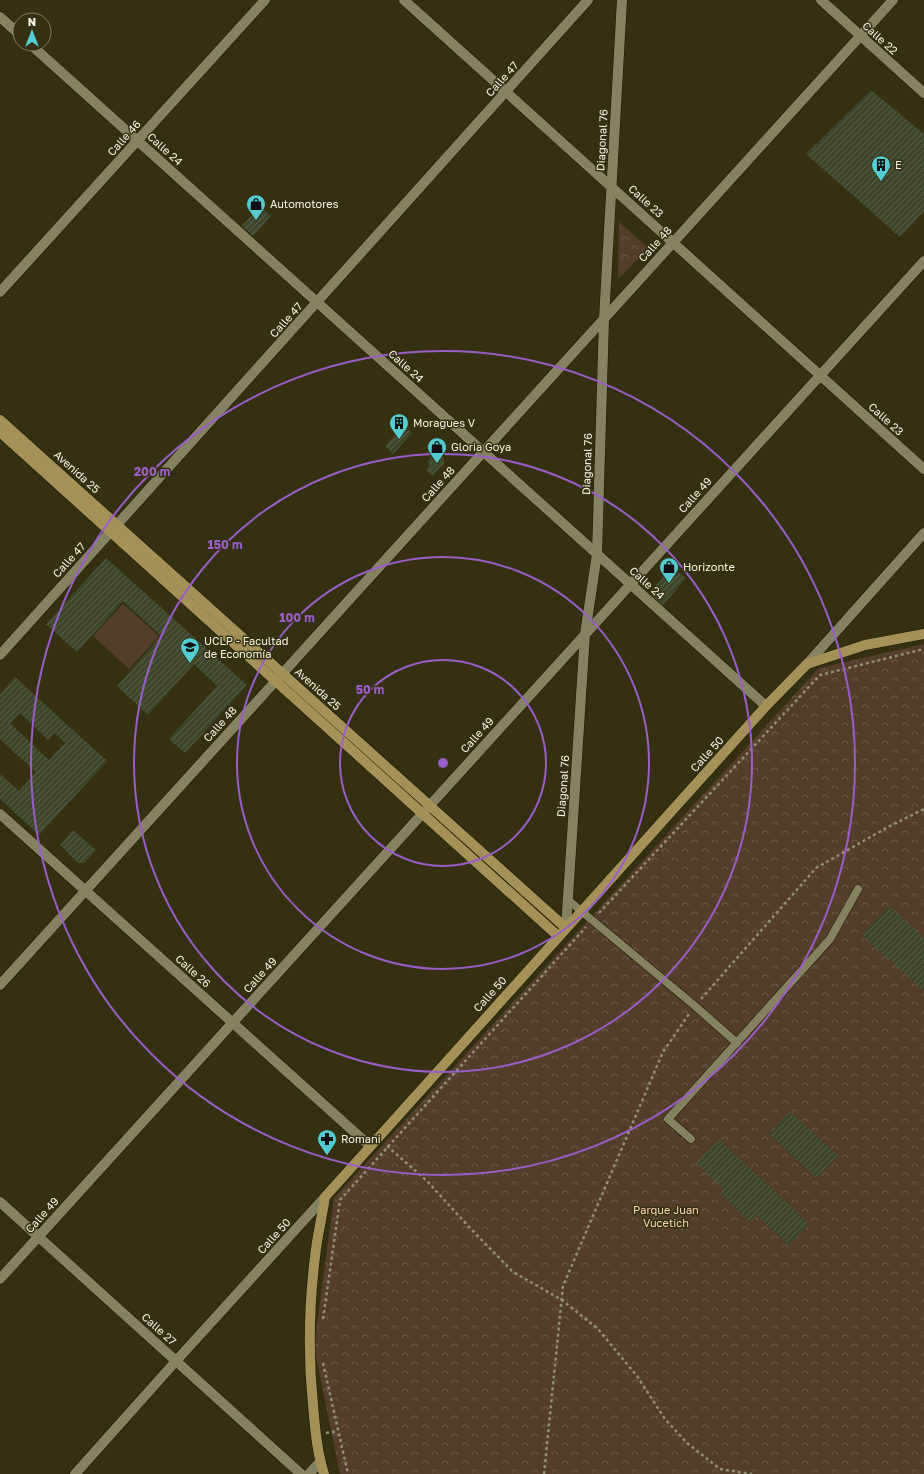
<svg xmlns="http://www.w3.org/2000/svg" width="924" height="1474" font-family="'Golos Text',sans-serif">
<style>
.grass{fill:#523e2b}
.park{fill:url(#park-crowns)}
.building{fill:url(#building-hatch);fill-rule:evenodd}
.lines{fill:none;stroke-linecap:round;stroke-linejoin:round}
.service-casing{stroke:#1b1800;stroke-width:9}
.minor-casing{stroke:#1b1800;stroke-width:11}
.tertiary-casing{stroke:#1b1800;stroke-width:11}
.secondary-casing{stroke:#1b1800;stroke-width:11}
.path{stroke:#928f77;stroke-width:2.5;stroke-dasharray:3 3;stroke-linecap:butt}
.service{stroke:#858261;stroke-width:8}
.minor{stroke:#858261;stroke-width:10}
.tertiary{stroke:#858261;stroke-width:10}
.secondary{stroke:#a39158;stroke-width:10}
.ring{fill:none;stroke:#9a5ec8;stroke-width:2}
.labels{text-anchor:middle;stroke-width:3;stroke-linejoin:round;paint-order:stroke}
.street-label{font-size:11px;fill:#f7f5e3;stroke:#343011}
.poi-label{font-size:11px;fill:#f7f5e3;stroke:#343011;text-anchor:start}
.park-label{font-size:11px;fill:#fbd7b6;stroke:#343011}
.centre{fill:#9a5ec8;stroke:#343011;stroke-width:2}
.ring-label{font-size:12px;text-anchor:middle;font-weight:bold;fill:#9a5ec8;stroke:#343011;stroke-width:3;stroke-linejoin:round;paint-order:stroke}
</style>
<defs>
<pattern id="park-crowns" width="20" height="18" patternUnits="userSpaceOnUse"><rect width="20" height="18" fill="#523e2b"/><path d="M2 6a3 3 0 1 1 6 0M12 15a3 3 0 1 1 6 0" fill="none" stroke="#6c5a4a"/></pattern>
<pattern id="building-hatch" width="6" height="6" patternUnits="userSpaceOnUse"><rect width="6" height="6" fill="#3e462b"/><path d="M-1 1l2-2M0 6l6-6M5 7l2-2" fill="none" stroke="#5b614a"/></pattern>
</defs>
<rect width="100%" height="100%" fill="#343011"/>
<!-- grass -->
<polygon class="grass" points="123,604 159,636 129,669 93,636"/>
<!-- park -->
<g class="park">
<polygon points="619,222 649,248 618,279"/>
<polygon points="924,644 924,1474 340,1474 314,1347 334,1198 819,668"/>
</g>
<!-- building -->
<g class="building">
<polygon points="871,90 924,134 924,211 900,237 806,154"/>
<polygon points="260,206 271,216 253,236 242,226"/>
<polygon points="404,425 412,433 393,454 385,446"/>
<polygon points="436,452 444,458 444,464 433,476 426,470 430,465 427,462"/>
<polygon points="106,558 247,685 185,753 169,739 217,686 194,664 148,715 117,686 161,636 123,601 77,652 46,624"/>
<polygon points="672,567 686,578 662,606 652,598 652,590"/>
<path d="M15,677L107,761L39,835L0,799V774L19,791L36,772L0,739V694ZM20,713L48,740L54,733L65,743L49,760L10,723Z"/>
<polygon points="73,830 96,850 84,863 78,863 60,845"/>
<polygon points="889,906 924,938 924,991 862,935"/>
<polygon points="790,1112 838,1156 817,1178 769,1134"/>
<polygon points="719,1139 809,1224 789,1245 757,1215 750,1222 720,1193 724,1189 696,1163"/>
</g>
<g class="lines">
<defs>
<g id="service">
<polyline points="568,900 695,1006 737,1043"/>
<polyline points="691,1139 668,1119 830,939 858,889"/>
</g>
<g id="minor">
<polyline points="404,0 924,469"/>
<polyline points="821,0 924,93"/>
<polyline points="0,17 20,35"/>
<polyline points="30,44 766,706"/>
<polyline points="0,292 265,0"/>
<polyline points="0,655 588,0"/>
<polyline points="807,664 924,533"/>
<polyline points="0,814 370,1146"/>
<polyline points="566,928 585,634 597,554 604,319 622,0"/>
<polyline points="0,985 893,0"/>
<polyline points="0,1202 301,1474"/>
<polyline points="0,1279 924,261"/>
<polyline points="75,1474 176,1361 325,1197"/>
</g>
<polyline id="tertiary" points="309,1474 320,1462"/>
<g id="secondary">
<polyline points="0,420 566,928"/>
<polyline points="0,432 558,936"/>
<path d="M324,1474C317,1452 315,1428 313,1405C308,1356 309,1306 315,1257C317,1237 322,1217 325,1197L766,706L807,664L865,645L924,634"/>
</g>
</defs>
<!-- service casing -->
<use href="#service" class="service-casing"/>
<!-- minor casing -->
<use href="#minor" class="minor-casing"/>
<!-- tertiary casing -->
<use href="#tertiary" class="tertiary-casing"/>
<!-- secondary casing -->
<use href="#secondary" class="secondary-casing"/>
<!-- path -->
<g class="path">
<polyline points="599,913 820,675 924,649"/>
<polyline points="701,999 816,868 888,827 924,809"/>
<polyline points="387,1146 427,1181 470,1228 513,1272 562,1300 598,1329 637,1376 665,1419 687,1443 720,1469 752,1474"/>
<polyline points="323,1319 340,1200 586,927"/>
<polyline points="323,1363 348,1474"/>
<polyline points="326,1433 338,1431"/>
<polyline points="544,1474 563,1286 663,1052 689,1014"/>
</g>
<!-- service -->
<use href="#service" class="service"/>
<!-- minor -->
<use href="#minor" class="minor"/>
<!-- tertiary -->
<use href="#tertiary" class="tertiary"/>
<!-- secondary -->
<use href="#secondary" class="secondary"/>
</g>
<!-- distance rings -->
<g class="ring">
<circle cx="443" cy="763" r="103"/>
<circle cx="443" cy="763" r="206"/>
<circle cx="443" cy="763" r="309"/>
<circle cx="443" cy="763" r="412"/>
</g>
<!-- icons -->
<defs>
<symbol id="building-pin" viewBox="-11 -11 22 30"><path d="M0 17L-7.5 6A9.5 9.5 0 1 1 7.5 6Z" fill="#52ccd0" stroke="#343011"/><path d="M-4-6H4V6H1V3H-1V6H-4ZM-2.5-4.3h1.7v1.8h-1.7ZM.8-4.3h1.7v1.8H.8ZM-2.5-1h1.7V.8h-1.7ZM.8-1h1.7V.8H.8Z" fill="#111"/></symbol>
<symbol id="shop-pin" viewBox="-11 -11 22 30"><path d="M0 17L-7.5 6A9.5 9.5 0 1 1 7.5 6Z" fill="#52ccd0" stroke="#343011"/><path d="M-5-2.5h2.3a2.7 3.5 0 0 1 5.4 0H5L5.5 6h-11ZM-1.5-2.5h3a1.5 2.3 0 0 0-3 0Z" fill="#111"/></symbol>
<symbol id="university-pin" viewBox="-11 -11 22 30"><path d="M0 17L-7.5 6A9.5 9.5 0 1 1 7.5 6Z" fill="#52ccd0" stroke="#343011"/><path d="M0-5L7-2L0 1L-7-2ZM-4 1L0 2.5L4 1V4Q0 6-4 4Z" fill="#111"/></symbol>
<symbol id="pharmacy-pin" viewBox="-11 -11 22 30"><path d="M0 17L-7.5 6A9.5 9.5 0 1 1 7.5 6Z" fill="#52ccd0" stroke="#343011"/><path d="M-2-6h4v4h4v4h-4v4h-4v-4h-4v-4h4Z" fill="#111"/></symbol>
</defs>
<g fill-rule="evenodd">
<use href="#building-pin" x="870" y="154" width="22" height="30"/>
<use href="#shop-pin" x="245" y="193" width="22" height="30"/>
<use href="#building-pin" x="388" y="412" width="22" height="30"/>
<use href="#shop-pin" x="426" y="436" width="22" height="30"/>
<use href="#shop-pin" x="658" y="556" width="22" height="30"/>
<use href="#university-pin" x="179" y="636" width="22" height="30"/>
<use href="#pharmacy-pin" x="316" y="1128" width="22" height="30"/>
</g>
<g class="labels">
<!-- street labels -->
<g class="street-label">
<text transform="translate(880 38) rotate(42)" y="4">Calle 22</text>
<text transform="translate(502 79) rotate(-48)" y="4">Calle 47</text>
<text transform="translate(124 138) rotate(-48)" y="4">Calle 46</text>
<text transform="translate(602 140) rotate(-87)" y="4">Diagonal 76</text>
<text transform="translate(165 149) rotate(42)" y="4">Calle 24</text>
<text transform="translate(646 201) rotate(42)" y="4">Calle 23</text>
<text transform="translate(655 244) rotate(-48)" y="4">Calle 48</text>
<text transform="translate(286 320) rotate(-48)" y="4">Calle 47</text>
<text transform="translate(406 366) rotate(42)" y="4">Calle 24</text>
<text transform="translate(886 419) rotate(42)" y="4">Calle 23</text>
<text transform="translate(587 464) rotate(-88)" y="4">Diagonal 76</text>
<text transform="translate(77 472) rotate(42)" y="4">Avenida 25</text>
<text transform="translate(438 484) rotate(-48)" y="4">Calle 48</text>
<text transform="translate(695 495) rotate(-48)" y="4">Calle 49</text>
<text transform="translate(69 560) rotate(-48)" y="4">Calle 47</text>
<text transform="translate(647 583) rotate(42)" y="4">Calle 24</text>
<text transform="translate(318 689) rotate(42)" y="4">Avenida 25</text>
<text transform="translate(220 724) rotate(-48)" y="4">Calle 48</text>
<text transform="translate(477 735) rotate(-48)" y="4">Calle 49</text>
<text transform="translate(707 754) rotate(-48)" y="4">Calle 50</text>
<text transform="translate(563 786) rotate(-86)" y="4">Diagonal 76</text>
<text transform="translate(193 971) rotate(42)" y="4">Calle 26</text>
<text transform="translate(260 975) rotate(-48)" y="4">Calle 49</text>
<text transform="translate(490 994) rotate(-48)" y="4">Calle 50</text>
<text transform="translate(42 1215) rotate(-48)" y="4">Calle 49</text>
<text transform="translate(274 1236) rotate(-48)" y="4">Calle 50</text>
<text transform="translate(159 1329) rotate(42)" y="4">Calle 27</text>
</g>
<!-- poi labels -->
<g class="poi-label">
<text x="895" y="169">E</text>
<text x="270" y="208">Automotores</text>
<text x="413" y="427">Moragues V</text>
<text x="451" y="451">Gloria Goya</text>
<text x="683" y="571">Horizonte</text>
<text x="204" y="645">UCLP - Facultad<tspan x="204" dy="13">de Economía</tspan></text>
<text x="341" y="1143">Romani</text>
</g>
<!-- park labels -->
<g class="park-label">
<text x="666" y="1214">Parque Juan<tspan x="666" dy="13">Vucetich</tspan></text>
</g>
</g>
<circle cx="443" cy="763" r="6" class="centre"/>
<g class="ring-label">
<text x="152" y="476">200 m</text>
<text x="225" y="549">150 m</text>
<text x="297" y="622">100 m</text>
<text x="370" y="694">50 m</text>
</g>
<!-- north arrow -->
<g transform="translate(32 32)"><circle r="19" fill="#343011" stroke="#827f65"/>
<path d="M0-3L7 15L0 10L-7 15Z" fill="#52ccd0"/>
<text y="-6" font-size="11" font-weight="bold" text-anchor="middle" fill="#f7f5e3">N</text>
</g>
</svg>
